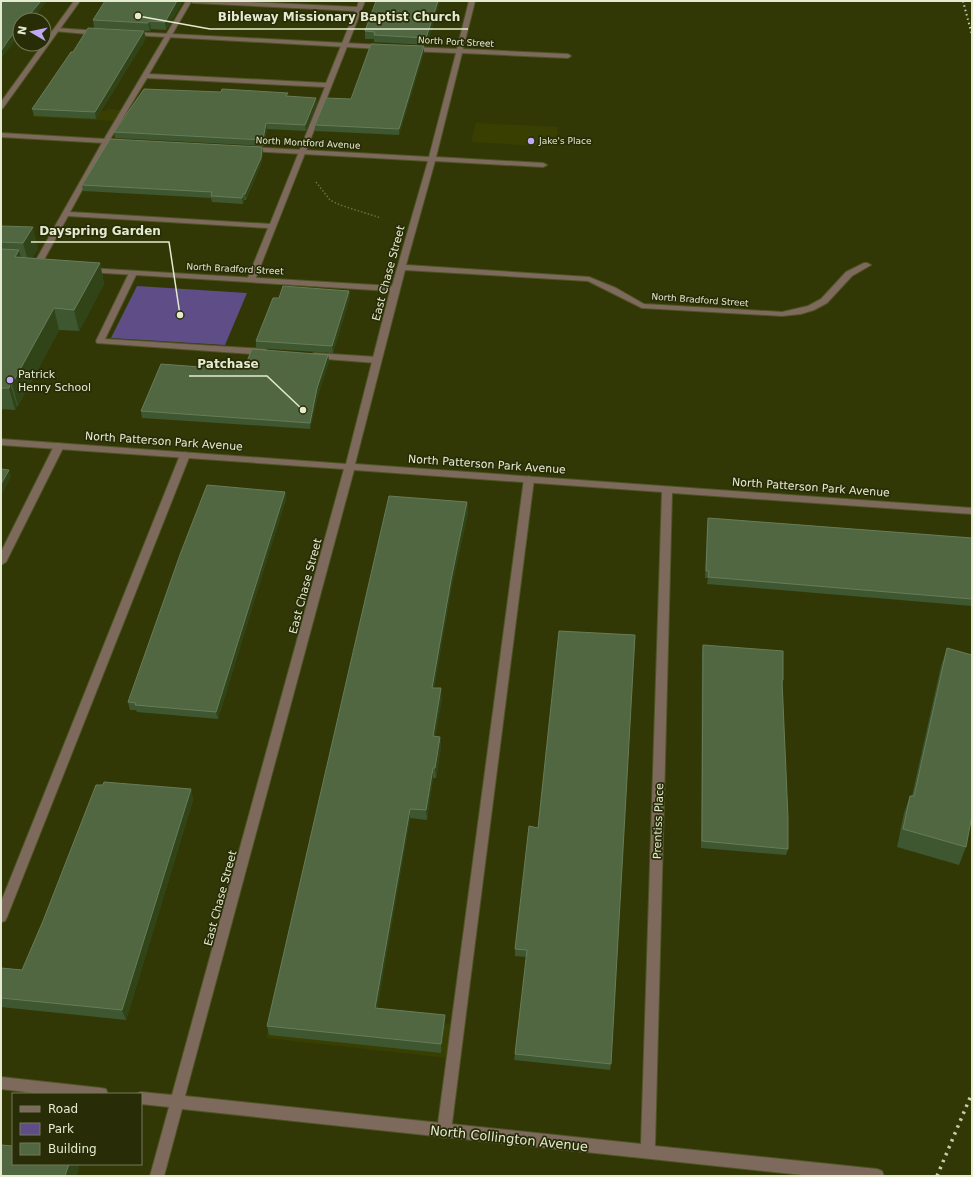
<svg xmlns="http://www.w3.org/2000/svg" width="973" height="1177" font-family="'DejaVu Sans',sans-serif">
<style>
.built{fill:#383f00}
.green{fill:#5f4d87}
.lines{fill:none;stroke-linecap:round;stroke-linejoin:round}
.service-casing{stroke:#4f5525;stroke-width:2}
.minor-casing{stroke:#4f5525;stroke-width:2}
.tertiary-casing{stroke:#4f5525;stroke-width:2}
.path{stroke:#696f43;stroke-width:1.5;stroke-dasharray:1.5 2;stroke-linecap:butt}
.service{fill:#7d6a5d;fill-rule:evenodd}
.minor{fill:#7d6a5d;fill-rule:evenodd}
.tertiary{fill:#7d6a5d;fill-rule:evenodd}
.rail-far1{stroke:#c7cdad;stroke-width:2;stroke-dasharray:1.5 3;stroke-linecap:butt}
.rail{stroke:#c7cdad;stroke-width:3.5;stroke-dasharray:2.5 5;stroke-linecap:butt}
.wall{fill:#3e5731}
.shaded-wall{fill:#314418}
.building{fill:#506742;stroke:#677c58}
.poi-dot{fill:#bea9f4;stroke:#282d08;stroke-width:1.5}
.labels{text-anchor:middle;stroke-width:3.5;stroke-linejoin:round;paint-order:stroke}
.far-street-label{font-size:9px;fill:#e5ebd0;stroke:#282d08}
.far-poi-label{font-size:9px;fill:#e5ebd0;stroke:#282d08;text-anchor:start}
.street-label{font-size:11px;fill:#e5ebd0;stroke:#282d08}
.poi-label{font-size:11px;fill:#e5ebd0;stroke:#282d08;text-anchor:start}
.near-street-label{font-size:13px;fill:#e5ebd0;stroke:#282d08}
.leader{fill:none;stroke:#e5ebd0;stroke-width:1.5}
.callout-dot{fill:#e5ebd0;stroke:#282d08;stroke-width:1.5}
.callout-label{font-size:12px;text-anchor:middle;font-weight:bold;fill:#e5ebd0;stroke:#282d08;stroke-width:3.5;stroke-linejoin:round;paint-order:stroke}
</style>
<rect width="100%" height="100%" fill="#323805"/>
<!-- built -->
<g class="built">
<polygon points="38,108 106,111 108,109 120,110 114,121 32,117"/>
<polygon points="476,123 558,127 555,147 471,142"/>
<polygon points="272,1009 453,1024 447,1058 266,1038"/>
</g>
<!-- green -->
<polygon class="green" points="137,286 247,293 225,345 111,338"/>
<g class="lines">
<defs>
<g id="service">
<path d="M186,1H230L357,7L359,1H365L255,280L251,282L247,280L268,228L68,216L40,267L36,269H33L32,267L103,141ZM191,2L193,3L355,11L326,83L149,74ZM147,78L325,87L270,224L70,212L109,141Z"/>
<polygon points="130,271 136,271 137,273 105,339 265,349 269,352 265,355 97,343 96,341"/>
<polygon points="315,353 377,357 381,360 377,363 312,358 311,356 312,354"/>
<polygon points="59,443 64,446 6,562 1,565 1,552 54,446"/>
<polygon points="185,452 190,455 7,917 5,921 1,922 1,902 180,455"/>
<polygon points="529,476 534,479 451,1131 449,1136 444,1138 439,1136 437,1131 524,479"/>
</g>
<g id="minor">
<path d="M469,1H475L463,49L568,54L571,56L568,58L462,53L436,157L543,163L547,165L543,167L435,161L406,265L589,277L616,288L644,304L782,312L808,306L821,299L846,272L864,263H867L871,265L852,276L827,303L814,310L801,314L782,316L642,308L588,281L405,270L355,464L972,508V514L672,493L655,1146L877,1169L882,1171L884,1176H812L182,1109L164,1176H150L169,1107L141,1104V1094H136L141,1092L172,1095L344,469L1,445V439L346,464L390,291L88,272L84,270L88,268L392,286L428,161L249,151L245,149L249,147L429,157L456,53L410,51L407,49L410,47L457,49ZM354,470L662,492L641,1144L185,1096Z"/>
<polygon points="56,28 99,31 102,33 99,35 54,31 54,29"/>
<polygon points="133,32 382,45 385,47 382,49 131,35 131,33"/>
<polygon points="1,133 122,140 125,142 122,144 1,137"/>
<polygon points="1,1077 101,1088 106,1089 108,1094 43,1094 1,1089"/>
</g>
<polygon id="tertiary" points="74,1 80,1 3,108 1,109 1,102"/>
</defs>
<!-- service casing -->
<use href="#service" class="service-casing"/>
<!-- minor casing -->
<use href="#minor" class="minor-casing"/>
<!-- tertiary casing -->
<use href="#tertiary" class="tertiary-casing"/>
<!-- path -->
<polyline class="path" points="316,182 330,200 340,205 381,218"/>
<!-- service -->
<use href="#service" class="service"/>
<!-- minor -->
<use href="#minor" class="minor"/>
<!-- tertiary -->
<use href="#tertiary" class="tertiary"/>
<!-- rail-far1 -->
<polyline class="rail-far1" points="963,1 972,35"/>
<!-- rail -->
<polyline class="rail" points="937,1176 972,1093"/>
</g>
<!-- wall -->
<g class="wall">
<polygon points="105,1 183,1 166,30 151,29 150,31 94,28 93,20"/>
<polygon points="440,1 427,45 374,42 374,39 365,39 365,31"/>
<polygon points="146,38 96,119 34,116 32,109"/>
<polygon points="424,52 399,135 315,131 315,125 351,99"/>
<polygon points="288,96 317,103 306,131 267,129 264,146 115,138 114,132"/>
<polygon points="262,147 263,153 261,164 246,200 244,200 243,204 212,202 211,198 83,191 82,185"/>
<polygon points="1,226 38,248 32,258 100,263 104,284 79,331 59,330 18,406 17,406 15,410 1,409"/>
<polygon points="349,291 350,297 333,353 256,348 256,341 279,298"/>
<polygon points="328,355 329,361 318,395 310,429 142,418 141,411 200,367 245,366"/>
<polygon points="285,492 286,499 268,556 218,719 137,712 136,710 130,710 128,702"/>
<polygon points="467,502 468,512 451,590 434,688 442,698 435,736 440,737 441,747 436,778 433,778 427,820 410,818 377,1009 445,1015 445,1024 441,1053 269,1035 267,1026"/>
<polygon points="708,518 972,538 972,606 707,584 708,578 705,578 707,525"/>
<polygon points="703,645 783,680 782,686 788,849 786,855 701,848 702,651"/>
<polygon points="947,648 966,847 959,865 897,847 904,813 910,796 912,796 941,666"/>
<polygon points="191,789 193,800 126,1020 1,1007 1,968 22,970"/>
<polygon points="529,826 611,1064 610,1070 514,1060 515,1054 527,957 515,956 515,949"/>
</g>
<!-- shaded-wall -->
<g class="shaded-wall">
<polygon points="41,1 47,1 32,20 25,20"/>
<polygon points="177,1 183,1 166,30 165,22"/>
<polygon points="438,1 440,1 427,45 426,38"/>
<polygon points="149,21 151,29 150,31 148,23"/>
<polygon points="20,26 20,34 11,46 1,59 1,51 9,39"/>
<polygon points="144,31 146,38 96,119 95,112"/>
<polygon points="424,46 424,52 399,135 399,129"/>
<polygon points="316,98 317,103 306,131 305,125"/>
<polygon points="266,123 267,129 264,146 263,140"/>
<polygon points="262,147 263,153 261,164 246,200 245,194"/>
<polygon points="243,194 244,200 243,204 242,198"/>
<polygon points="33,227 38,248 29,264 23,243"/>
<polygon points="19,250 25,271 15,257"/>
<polygon points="100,263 104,284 79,331 74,310"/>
<polygon points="349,291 350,297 333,353 332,346"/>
<polygon points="54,308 59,330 18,406 12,384"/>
<polygon points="328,355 329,361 318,395 310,429 310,423 317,388"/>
<polygon points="10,384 17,406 15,410 9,388"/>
<polygon points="9,470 11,477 1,496 1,484"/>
<polygon points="285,492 286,499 268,556 218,719 216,712 267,549"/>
<polygon points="467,502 468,512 451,590 432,698 432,688 451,580"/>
<polygon points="441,688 442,698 434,746 433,736"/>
<polygon points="440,737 441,747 436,778 435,768"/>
<polygon points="433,768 433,778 427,820 426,810"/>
<polygon points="191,789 193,800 126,1020 122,1010"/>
<polygon points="410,809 410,818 376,1018 375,1008"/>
<polygon points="445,1015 445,1024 441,1053 441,1044"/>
<polygon points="69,1164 78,1164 79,1168 77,1176 65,1176"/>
</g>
<!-- building -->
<g class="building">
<polygon points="1,1 41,1 25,20 20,20 20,26 9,39 1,51"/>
<polygon points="105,1 177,1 165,22 149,21 148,23 93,20"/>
<polygon points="376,1 438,1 426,38 374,35 375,32 365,31"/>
<polygon points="88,28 144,31 95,112 32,109 71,52 73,52"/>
<polygon points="371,44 424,46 399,129 315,125 326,98 351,99"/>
<polygon points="144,89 221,92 222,89 288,93 286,96 316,98 305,125 266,123 263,140 114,132"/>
<polygon points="110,139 262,147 261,158 245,194 243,194 242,198 211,196 212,192 82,185"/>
<polygon points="1,226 33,227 23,243 1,242"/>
<polygon points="1,249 19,250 15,257 100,263 74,310 54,308 12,384 10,384 9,388 1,388"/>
<polygon points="283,286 349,291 332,346 256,341 273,298 279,298"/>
<polygon points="252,349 328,355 317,388 310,423 141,411 161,364 200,367 201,363 245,366"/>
<polygon points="1,469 9,470 1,484"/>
<polygon points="207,485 285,492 267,549 216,712 135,705 136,703 128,702 181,552"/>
<polygon points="389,496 467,502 451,580 432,688 441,688 433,736 440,737 435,768 433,768 426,810 410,809 375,1008 445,1015 441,1044 267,1026"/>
<polygon points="708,518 972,538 972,599 708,577 709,571 706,571"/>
<polygon points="559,631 635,635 611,1064 515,1054 527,950 515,949 529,826 538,828"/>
<polygon points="703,645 783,651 783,680 782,680 788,818 788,849 702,841"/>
<polygon points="947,648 972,655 972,815 966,847 903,829 910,796 914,796"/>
<polygon points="104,782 191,789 122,1010 1,998 1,968 22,970 43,921 96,785 103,785"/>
<polygon points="1,1145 13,1146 13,1164 69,1164 65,1176 1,1176"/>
</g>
<!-- markers -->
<g class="poi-dot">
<circle cx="531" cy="141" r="4"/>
<circle cx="10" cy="380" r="4"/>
</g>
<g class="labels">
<!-- far-street labels -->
<g class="far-street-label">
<text transform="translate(456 42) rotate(3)" y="3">North Port Street</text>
<text transform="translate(308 143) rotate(3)" y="3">North Montford Avenue</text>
<text transform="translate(235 269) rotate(3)" y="3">North Bradford Street</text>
<text transform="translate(700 300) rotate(4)" y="3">North Bradford Street</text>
</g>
<!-- far-poi labels -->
<g class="far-poi-label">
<text x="539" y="144">Jake's Place</text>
</g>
<!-- street labels -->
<g class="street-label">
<text transform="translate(388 273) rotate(-75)" y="4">East Chase Street</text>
<text transform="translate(164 441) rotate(4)" y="4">North Patterson Park Avenue</text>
<text transform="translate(487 464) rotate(4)" y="4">North Patterson Park Avenue</text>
<text transform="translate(811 487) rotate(4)" y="4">North Patterson Park Avenue</text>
<text transform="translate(305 586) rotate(-75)" y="4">East Chase Street</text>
<text transform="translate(658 821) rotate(-88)" y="4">Prentiss Place</text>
<text transform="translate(220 898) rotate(-75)" y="4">East Chase Street</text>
</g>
<!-- poi labels -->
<g class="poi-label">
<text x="18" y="378">Patrick<tspan x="18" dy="13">Henry School</tspan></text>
</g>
<!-- near-street labels -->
<g class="near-street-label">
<text transform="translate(509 1138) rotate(6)" y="5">North Collington Avenue</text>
</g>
</g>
<!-- callouts -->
<path class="leader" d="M138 16L210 29H468M180 315L169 242H31M303 410L267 376H189"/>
<g class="callout-dot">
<circle cx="138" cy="16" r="4"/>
<circle cx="180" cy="315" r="4"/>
<circle cx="303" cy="410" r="4"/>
</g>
<g class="callout-label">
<text x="339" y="21">Bibleway Missionary Baptist Church</text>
<text x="100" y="235">Dayspring Garden</text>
<text x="228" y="368">Patchase</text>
</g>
<!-- border -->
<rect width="973" height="1177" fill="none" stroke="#e5ebd0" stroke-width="4"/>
<!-- legend -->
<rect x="12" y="1093" width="130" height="72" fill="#282d08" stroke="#747958"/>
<rect x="20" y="1106" width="20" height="6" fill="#7d6a5d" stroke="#747958"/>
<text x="48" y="1113" font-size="12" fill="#e5ebd0">Road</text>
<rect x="20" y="1123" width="20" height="12" fill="#5f4d87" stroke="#747958"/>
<text x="48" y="1133" font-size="12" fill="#e5ebd0">Park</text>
<rect x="20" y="1143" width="20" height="12" fill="#506742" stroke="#747958"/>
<text x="48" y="1153" font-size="12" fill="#e5ebd0">Building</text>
<!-- north arrow -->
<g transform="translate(32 32) rotate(279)"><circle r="19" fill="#282d08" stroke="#747958"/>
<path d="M0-3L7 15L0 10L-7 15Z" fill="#bea9f4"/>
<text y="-6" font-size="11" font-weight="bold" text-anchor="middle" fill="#e5ebd0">N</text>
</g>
</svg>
